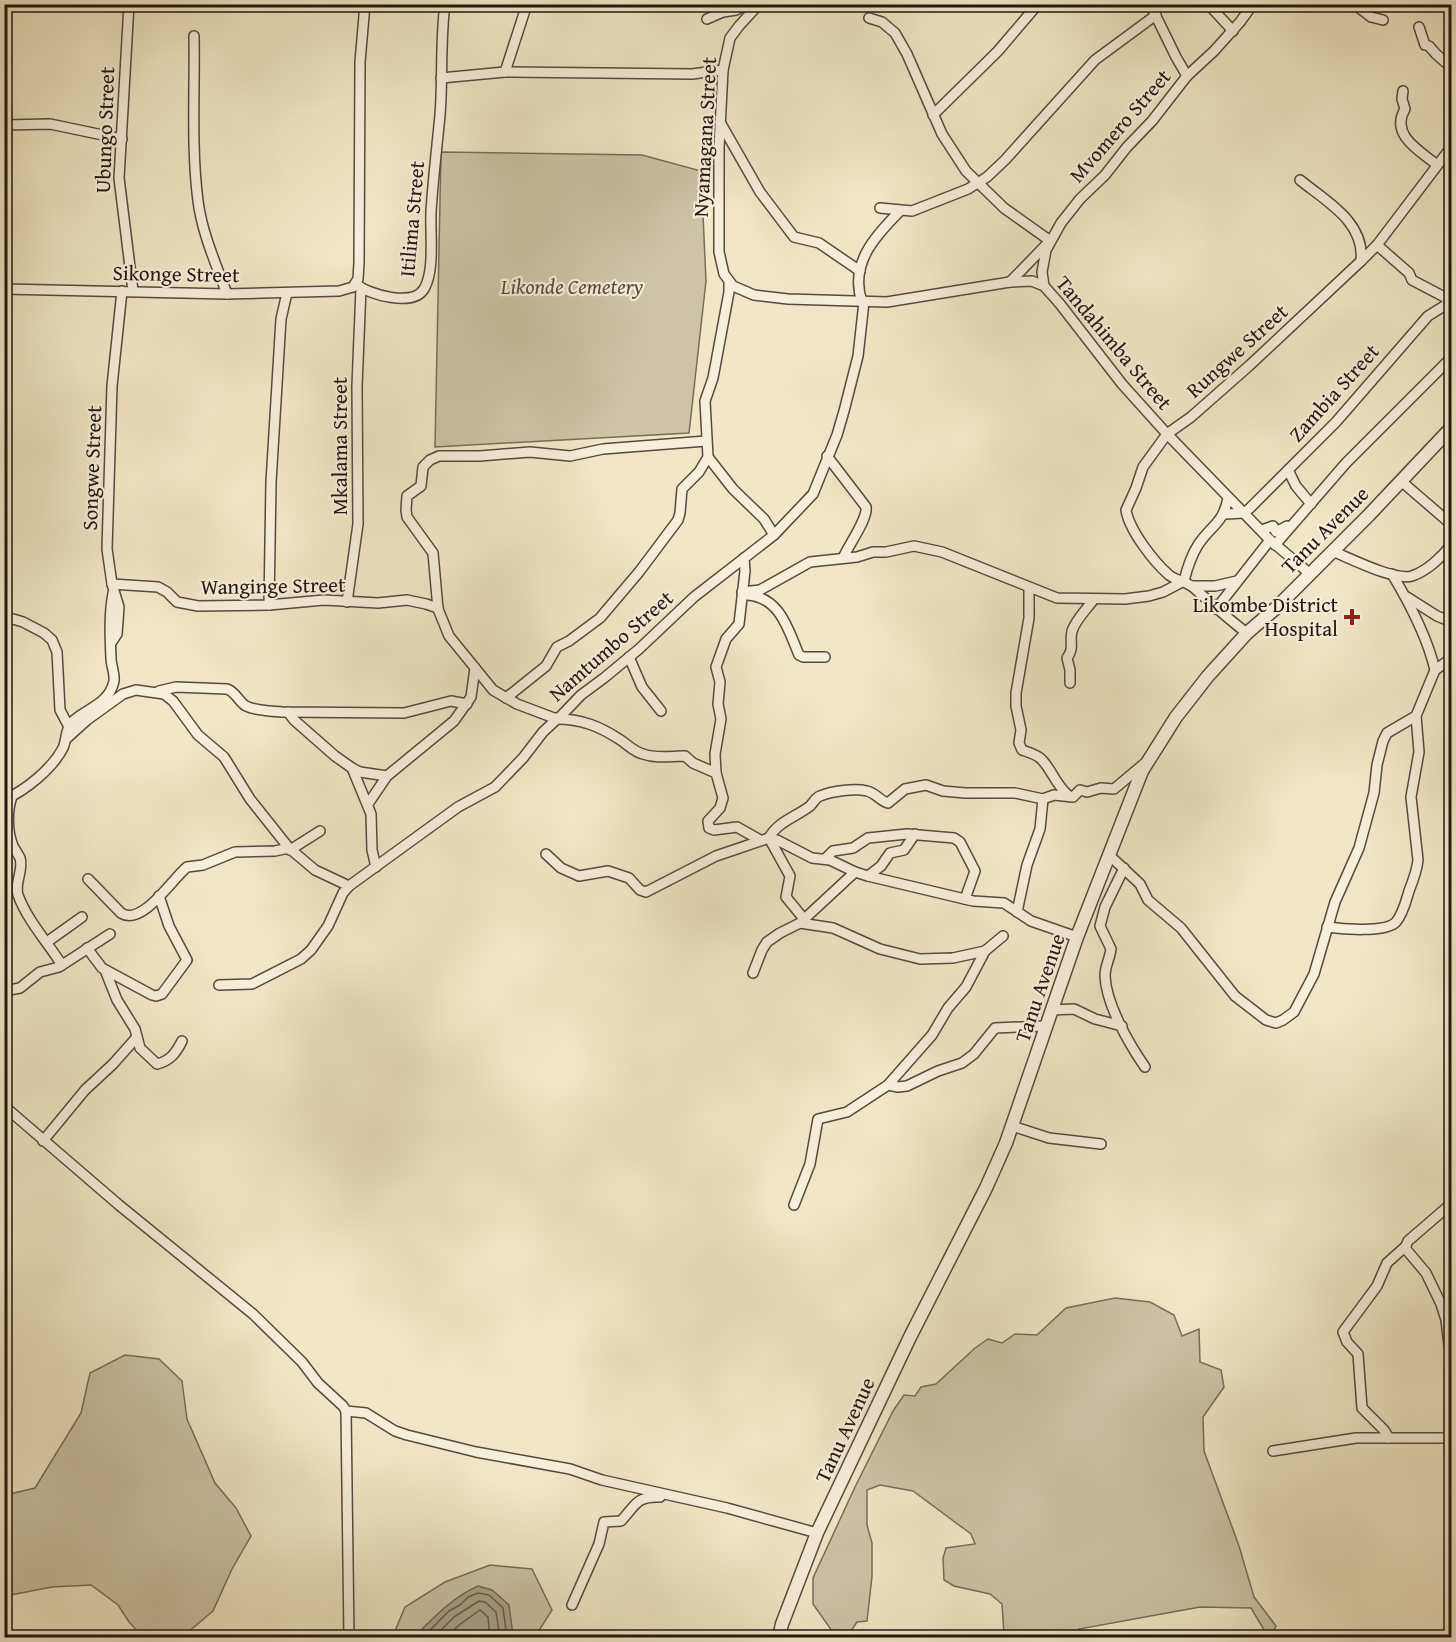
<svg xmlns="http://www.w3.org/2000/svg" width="1456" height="1642" font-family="'Gentium Book Plus',serif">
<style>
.green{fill:#cdc4a7;stroke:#766e5b;stroke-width:1.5}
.water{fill:#aaa088;stroke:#736958;stroke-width:1.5}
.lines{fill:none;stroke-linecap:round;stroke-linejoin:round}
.shore{stroke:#655c4c;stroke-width:1.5}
.minor-casing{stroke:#544b3d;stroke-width:12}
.tertiary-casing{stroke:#544b3d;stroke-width:15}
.minor{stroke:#f6efda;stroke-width:9}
.tertiary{stroke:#f6efda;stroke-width:12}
.poi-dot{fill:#8f2418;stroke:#f6efda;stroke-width:2}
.labels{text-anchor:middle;stroke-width:4.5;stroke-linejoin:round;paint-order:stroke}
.street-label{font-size:21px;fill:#20170f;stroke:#f6efda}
.park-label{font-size:21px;font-style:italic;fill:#544b3d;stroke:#f6efda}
.poi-label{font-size:21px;fill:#20170f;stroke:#f6efda;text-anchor:end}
</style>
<rect width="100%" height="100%" fill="#f1e7c6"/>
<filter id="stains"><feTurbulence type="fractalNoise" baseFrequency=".00333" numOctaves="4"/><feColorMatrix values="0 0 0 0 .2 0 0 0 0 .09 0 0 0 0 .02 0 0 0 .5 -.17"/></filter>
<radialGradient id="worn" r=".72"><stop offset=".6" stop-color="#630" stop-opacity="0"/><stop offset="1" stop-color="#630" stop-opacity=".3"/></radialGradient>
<!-- green -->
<g class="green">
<polygon points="441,152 642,155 701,171 706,281 689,433 435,447"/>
<polygon points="1115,1298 1150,1302 1174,1315 1182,1336 1199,1329 1200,1362 1221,1370 1224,1387 1203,1417 1204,1451 1239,1546 1254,1597 1276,1626 1272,1633 1266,1633 1251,1608 1200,1607 1079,1629 1081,1637 1018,1637 1004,1634 1002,1604 990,1594 954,1586 944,1580 943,1558 946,1548 975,1544 971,1534 913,1491 880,1485 867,1490 867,1525 872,1543 872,1576 867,1621 857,1622 847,1637 833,1637 830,1628 813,1604 813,1578 855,1487 893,1411 904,1395 915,1396 921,1387 936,1384 975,1348 988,1339 1002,1343 1015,1334 1037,1335 1066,1308"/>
<polygon points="125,1355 159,1359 182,1381 187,1419 215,1483 236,1508 251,1536 232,1569 213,1611 188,1632 176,1637 143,1637 129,1622 118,1605 91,1585 52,1587 5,1596 5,1495 35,1488 81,1413 90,1373"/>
<polygon points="490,1565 532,1569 552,1610 535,1637 392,1638 405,1607 445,1582"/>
</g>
<!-- water -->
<path class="water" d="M478,1586L492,1590L509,1605L513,1635L512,1637H414C433,1618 453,1597 478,1586Z"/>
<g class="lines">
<!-- shore -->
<g class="shore">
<polyline points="422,1638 449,1611 460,1605 468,1597 478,1593 489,1595 503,1608 507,1638"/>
<polyline points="433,1638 454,1617 479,1601 485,1602 496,1612 500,1638"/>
<polyline points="446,1638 459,1625 480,1610 488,1617 490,1638"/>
</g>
<defs>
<g id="minor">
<polyline points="129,4 119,178 133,291"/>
<polyline points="759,4 739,26 730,38 723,70 719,148 719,252 724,274 733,286 754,295 788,299 887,302 1010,282 1032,281 1044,286 1060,304 1122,384 1167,434 1270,540 1309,573"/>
<polyline points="1150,4 1176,57 1187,76"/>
<polyline points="1208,4 1233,31"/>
<polyline points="1354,4 1371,17 1383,20"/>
<polyline points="869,18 882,22 895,33 907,54 942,134 966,171 1004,208 1049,240"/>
<polyline points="707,19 723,12 736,10 745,5"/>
<polyline points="1419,27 1425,45 1429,46 1436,54 1452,68"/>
<path d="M194,36C195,91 191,147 198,201C202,233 216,264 227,294"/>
<polyline points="505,72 527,4"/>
<polyline points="441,78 505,72 692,74 723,70"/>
<path d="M1403,91L1402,99L1405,109C1390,134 1418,150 1436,164"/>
<polyline points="933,115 998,51 1038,4"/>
<polyline points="720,122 760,192 794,237 819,243 860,271"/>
<polyline points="4,125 50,124 122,139"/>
<path d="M1300,180C1327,202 1365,222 1361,261"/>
<polyline points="880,208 912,211 968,189 987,177 1005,160 1095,60 1156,15"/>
<polyline points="1377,245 1409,273 1412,280 1452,301"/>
<polyline points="729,281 729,292 713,378 705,401 708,457 733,489 764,519 774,535"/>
<polyline points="1010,282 1046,245"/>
<path d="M356,284C369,295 413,307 424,289C435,271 430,233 431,212C433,179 437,147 440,115C443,78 440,41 445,4"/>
<polyline points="1044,286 1042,272 1046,250 1061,223 1080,199 1105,175 1127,147 1152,121 1187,76 1214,51 1240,22 1253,4"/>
<polyline points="4,289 227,294 339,291 353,287 358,279 359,263 360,62 365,4"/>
<path d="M862,302C849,264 875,236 900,211"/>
<polyline points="706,441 603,449 570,456 530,452 480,456 439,456 430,460 423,467 421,486 407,496 406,510 407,517 433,553 438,609 449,636 493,690 517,704 554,718 559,718 581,695 604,678 639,649 694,597 774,535 813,494 837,435 844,411 858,356 864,302"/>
<path d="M827,456L866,507C868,519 849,544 843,558"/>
<polyline points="1288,470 1296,486 1311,504"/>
<polyline points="1401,481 1452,525"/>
<polyline points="1225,514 1244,513 1250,508 1336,422 1428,316 1452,301"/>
<polyline points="1262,530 1273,526 1276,532 1287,526"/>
<polyline points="1275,545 1346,463 1452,357"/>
<path d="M1332,551C1350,558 1394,581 1412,576C1427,571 1442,557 1452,544"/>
<path d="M1392,574C1410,604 1427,636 1435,670"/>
<polyline points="112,584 158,587 167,592 177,602 198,606 269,605 324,600 378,603 407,600 426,604 438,608"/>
<polyline points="1192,586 1215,586 1237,581"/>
<path d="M1029,588V618L1016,693V706L1021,730L1019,743L1022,750C1028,752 1035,754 1040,758C1051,767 1055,785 1069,796"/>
<path d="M742,592L760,590L810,562L857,557L873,552H886L914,546L942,552L1057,598L1125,599L1149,596L1163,592L1184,581C1187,569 1191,556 1198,545C1211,525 1223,524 1228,498"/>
<path d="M747,595C780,597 788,629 799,655L803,657H825"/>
<polyline points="1407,597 1437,616 1452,622"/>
<polyline points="347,602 358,524 357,386 361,288"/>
<polyline points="269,605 271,482 281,319 287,293"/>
<polyline points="1216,609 1270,540"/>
<polyline points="4,621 13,619 23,622 44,633 52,640 57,652 60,710 69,727"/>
<path d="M1247,633C1228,619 1211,603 1194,588C1186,581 1177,581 1169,575C1154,562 1129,530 1126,510L1136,488L1143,467L1167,434L1191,417L1250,365L1361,261L1377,245L1452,146"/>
<polyline points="111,643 117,634 119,607 112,584 107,549 112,386 122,291"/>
<polyline points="629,657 642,687 661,711"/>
<path d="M1070,683V670L1067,658C1075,647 1069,643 1072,631C1076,619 1087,609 1094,599"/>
<path d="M159,691L176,687L227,689C236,692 238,701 246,706C256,711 271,711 282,712L404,713L451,701L467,704"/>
<polyline points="506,698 546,666 557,647 569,641 600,618 639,572 678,520 680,513 682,489 699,472 708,457"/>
<polyline points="288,712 294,720 335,756 352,768 360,772 387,776"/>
<path d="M557,719C581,719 599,726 619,739C627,744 634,752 643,754C656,759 671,756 685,756L693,763L716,773L723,798L720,808L708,821L709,828L714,830L737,827L760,840"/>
<polyline points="66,739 87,720 123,694 136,690 164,694 173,701 198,735 224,757 250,799 289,848 315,870 349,886"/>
<polyline points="352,768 371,814 372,850 376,867"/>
<polyline points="716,773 715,754 721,719 718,704 720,682 716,667 726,639 739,624 745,571 744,558"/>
<path d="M12,796C7,811 7,831 13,846C15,850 18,854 20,858C24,870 14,883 18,895C27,920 48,943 62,965"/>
<path d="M4,800C26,790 52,769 63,748C67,739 65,729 72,722C86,708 109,705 114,681C115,673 111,666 111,658C110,637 109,614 113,593"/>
<polyline points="368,804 387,776 454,721 471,697 475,668"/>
<polyline points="290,850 320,831"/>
<polyline points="546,854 561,868 579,876 608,871 629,878 640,890 646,892 716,856 769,838 777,840 812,858 830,860 855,872 868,876 973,901 1004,903 1031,921 1077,937"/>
<polyline points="1109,855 1140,884 1148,900 1181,928 1235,996 1266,1020 1276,1023 1283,1020 1294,1012 1314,974 1335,902 1359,848 1374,793 1377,765 1383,741 1387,733 1416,716 1435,670 1452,658"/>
<polyline points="825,859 833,851 853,848 868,838 907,834 954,838 960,842 975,871 965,899"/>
<path d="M1124,868L1105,907L1100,926L1111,949C1110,958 1105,966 1105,976C1106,1004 1129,1044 1145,1067"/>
<polyline points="868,876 881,866 890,853 904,850 915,834"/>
<path d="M88,879L121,913C142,927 173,878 187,867L203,865L235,852L275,851L289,848"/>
<polyline points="1017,912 1027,865 1040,829 1043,799"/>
<path d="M804,919L786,897L790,876L769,838C777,822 796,817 810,806C814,802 815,798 820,796C832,791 855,788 867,791C876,793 880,801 888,803L905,789L926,785L943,791L965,793H1015L1043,799L1054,795L1073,797L1080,790L1087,792L1101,788L1114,789L1145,763"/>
<polyline points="800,923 833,928 880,949 920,959 953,958 985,951"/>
<path d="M1327,927C1341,929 1386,933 1396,922C1403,914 1406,901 1409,891C1413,881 1417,871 1418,860L1411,797L1419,752L1416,716"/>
<polyline points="47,942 82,917"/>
<polyline points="87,948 102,968 152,995 156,996 162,994 187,960 169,926 159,896"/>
<path d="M105,970L117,1000L135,1029L140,1048L157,1064C170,1061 176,1053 182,1041"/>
<polyline points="753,973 762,950 767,942 780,933 800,923 855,872"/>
<polyline points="219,985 252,984 301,959 311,950 328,926 343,893 349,886 458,807 495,787 523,758 543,732 558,718"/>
<polyline points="4,991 20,988 40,972 59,967 110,934"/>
<polyline points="1051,1010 1074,1009 1095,1019 1122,1026"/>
<polyline points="888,1085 898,1087 907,1086 938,1071 962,1063 974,1054 995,1028 1045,1026"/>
<polyline points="4,1106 119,1205 253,1314 302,1362 318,1383 343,1406 346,1411 349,1638"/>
<polyline points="1012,1126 1049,1138 1101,1144"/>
<polyline points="43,1141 85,1090 113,1064 137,1037"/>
<polyline points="1452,1203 1408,1241 1405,1248 1426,1273 1441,1304 1446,1320 1449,1345 1452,1349"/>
<polyline points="794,1205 810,1164 818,1119 847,1112 888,1085 932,1035 948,1008 966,987 985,951 1003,936"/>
<polyline points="346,1411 366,1413 395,1431 407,1435 476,1452 570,1469 602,1480 727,1508 817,1533"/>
<polyline points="1389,1438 1384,1430 1362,1408 1358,1354 1347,1342 1343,1332 1377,1286 1387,1263 1406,1246"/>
<polyline points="1273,1451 1356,1438 1452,1438"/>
<path d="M572,1605L599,1544L604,1522L621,1521C636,1505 636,1496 660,1497"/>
</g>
<polyline id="tertiary" points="779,1638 782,1624 817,1533 910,1337 986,1188 1006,1143 1077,937 1142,771 1176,717 1208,676 1247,633 1276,608 1369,515 1452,427"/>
</defs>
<!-- minor casing -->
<use href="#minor" class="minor-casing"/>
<!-- tertiary casing -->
<use href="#tertiary" class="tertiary-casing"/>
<!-- minor -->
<use href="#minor" class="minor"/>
<!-- tertiary -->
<use href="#tertiary" class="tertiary"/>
</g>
<!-- markers -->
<path class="poi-dot" d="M1349 608h6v6h6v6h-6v6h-6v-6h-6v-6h6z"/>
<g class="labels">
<!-- street labels -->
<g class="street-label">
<text transform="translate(1120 126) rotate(-49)" y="7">Mvomero Street</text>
<text transform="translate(105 130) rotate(-88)" y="7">Ubungo Street</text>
<text transform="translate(705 137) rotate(-87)" y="7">Nyamagana Street</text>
<text transform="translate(412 219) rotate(-85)" y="7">Itilima Street</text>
<text transform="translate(176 274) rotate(1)" y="7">Sikonge Street</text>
<text transform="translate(1114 343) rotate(50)" y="7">Tandahimba Street</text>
<text transform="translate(1237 351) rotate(-42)" y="7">Rungwe Street</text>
<text transform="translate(1334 393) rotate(-48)" y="7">Zambia Street</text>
<text transform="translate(340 446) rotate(-90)" y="7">Mkalama Street</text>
<text transform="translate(92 468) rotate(-88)" y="7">Songwe Street</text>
<text transform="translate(1325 530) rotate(-45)" y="7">Tanu Avenue</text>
<text transform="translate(273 586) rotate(-1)" y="7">Wanginge Street</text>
<text transform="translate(611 646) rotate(-41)" y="7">Namtumbo Street</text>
<text transform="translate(1040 988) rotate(-71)" y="7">Tanu Avenue</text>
<text transform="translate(845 1430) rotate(-65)" y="7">Tanu Avenue</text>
</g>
<!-- park labels -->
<g class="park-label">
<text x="572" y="294">Likonde Cemetery</text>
</g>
<!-- poi labels -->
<g class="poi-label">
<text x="1338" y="612">Likombe District<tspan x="1338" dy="24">Hospital</tspan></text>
</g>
</g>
<!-- margin -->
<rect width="1456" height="1642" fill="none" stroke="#f1e7c6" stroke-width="24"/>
<rect x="6" y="6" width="1444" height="1630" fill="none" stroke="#20170f" stroke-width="3"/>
<rect x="12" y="12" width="1432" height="1618" fill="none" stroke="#20170f" stroke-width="1.5"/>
<rect width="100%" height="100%" filter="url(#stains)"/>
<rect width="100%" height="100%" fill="url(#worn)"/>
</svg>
